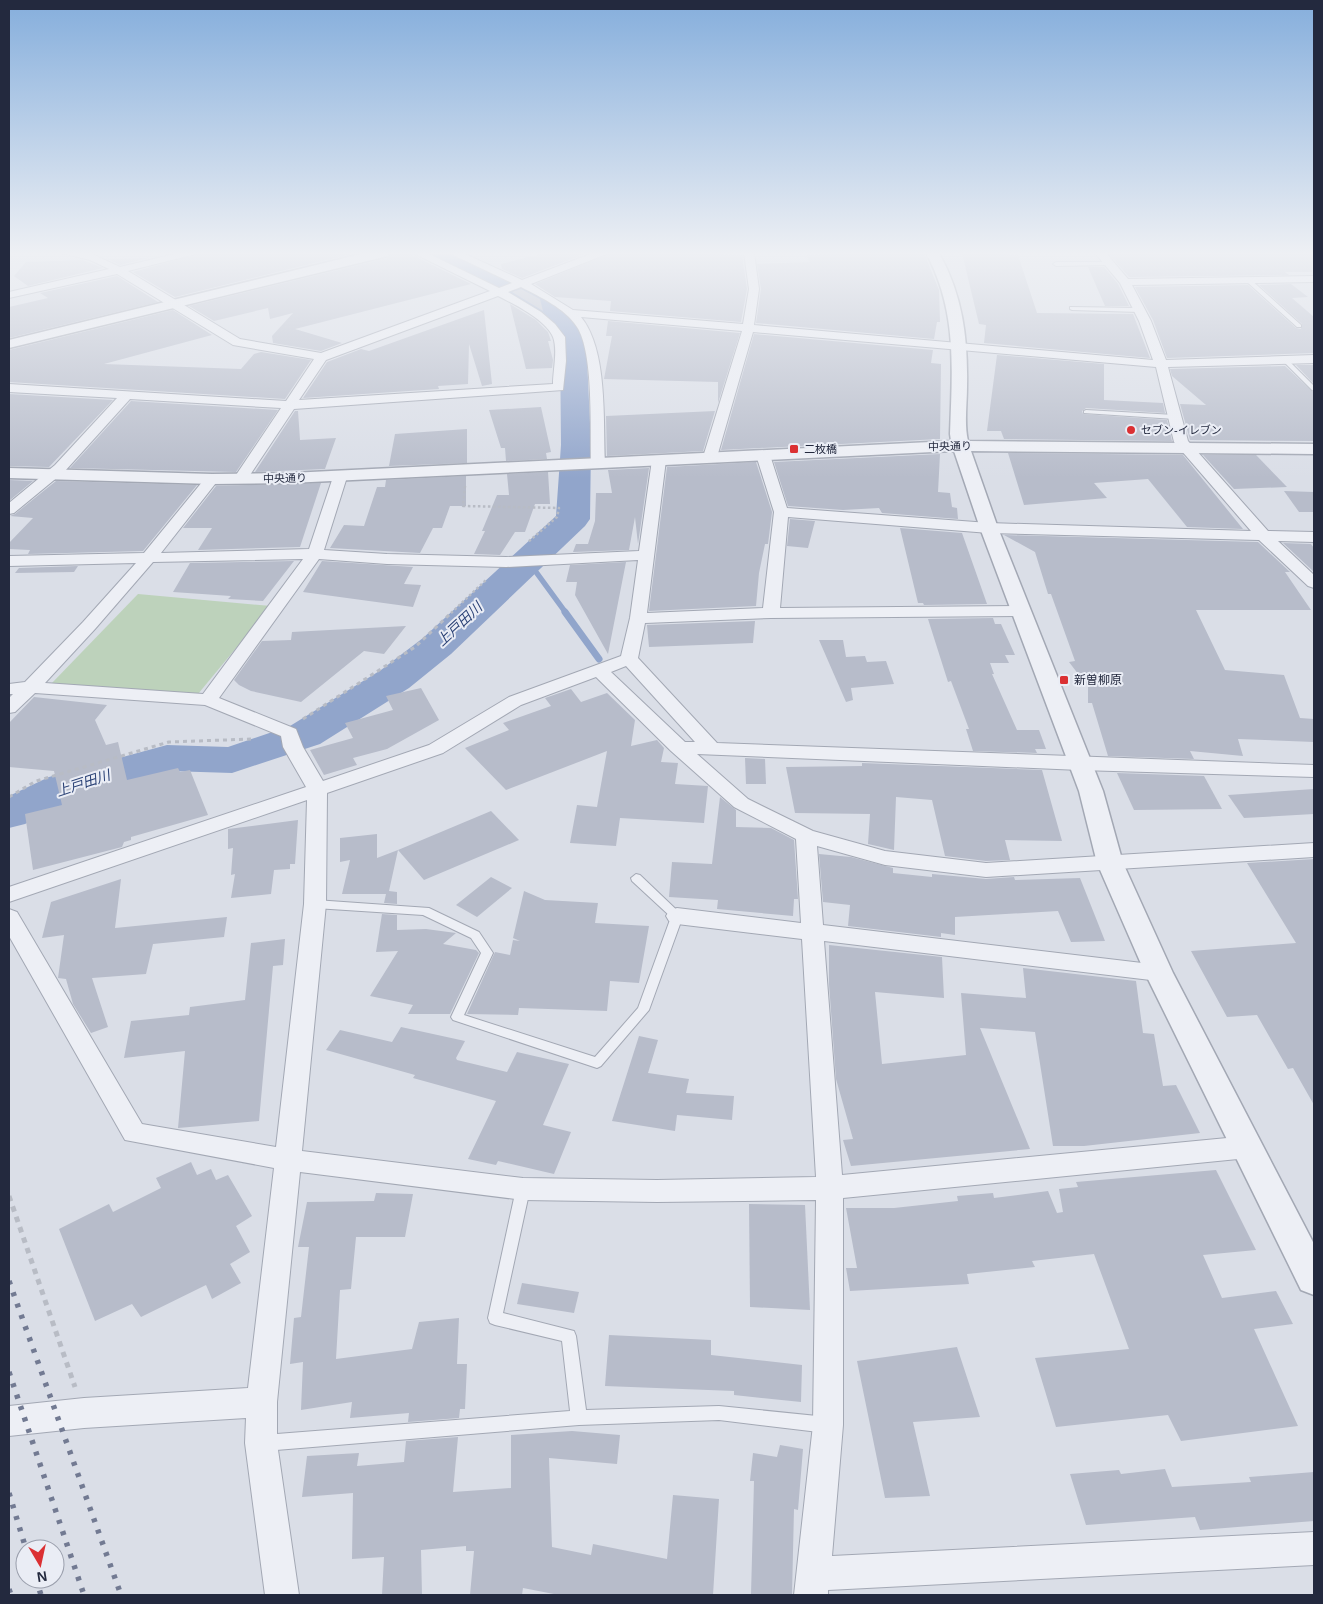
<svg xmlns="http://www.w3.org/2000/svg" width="1323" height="1604" font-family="Arial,'Noto Sans JP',sans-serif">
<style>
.green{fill:#bdd2bb}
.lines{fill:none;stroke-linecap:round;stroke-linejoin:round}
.stream-far1{stroke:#91a5cb;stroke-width:5.5}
.stream{stroke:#91a5cb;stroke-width:7}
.river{fill:#91a5cb;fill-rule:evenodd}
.building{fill:#b7bcca}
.service-casing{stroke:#a3a8b4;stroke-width:2}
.minor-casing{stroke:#a3a8b4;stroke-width:2}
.tertiary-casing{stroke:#a3a8b4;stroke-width:3}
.path-far2{stroke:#b8bcc5;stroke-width:2.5;stroke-dasharray:2.5 2.5;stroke-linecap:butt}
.path-far1{stroke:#b8bcc5;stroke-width:3;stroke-dasharray:4 4;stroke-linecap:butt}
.path{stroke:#b8bcc5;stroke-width:5;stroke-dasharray:5.5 5.5;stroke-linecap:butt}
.service{fill:#edeff5;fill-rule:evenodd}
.minor{fill:#edeff5;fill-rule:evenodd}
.tertiary{fill:#edeff5;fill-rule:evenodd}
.rail{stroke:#727a92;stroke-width:5.5;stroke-dasharray:4 8;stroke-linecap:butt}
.poi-dot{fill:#db3033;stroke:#eaedf5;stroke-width:2}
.labels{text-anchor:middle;stroke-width:4;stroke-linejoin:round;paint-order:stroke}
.far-poi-label{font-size:11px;fill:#23293e;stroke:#eaedf5;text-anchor:start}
.far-street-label{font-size:11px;fill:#23293e;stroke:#eaedf5}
.poi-label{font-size:12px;fill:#23293e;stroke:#eaedf5;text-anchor:start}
.water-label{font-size:14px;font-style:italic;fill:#2a4175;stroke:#eaedf5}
</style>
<rect width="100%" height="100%" fill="#dadee7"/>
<!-- green -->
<polygon class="green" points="138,594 271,606 198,694 51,684"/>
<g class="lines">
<!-- stream-far1 -->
<polyline class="stream-far1" points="528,561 566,613"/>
<!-- stream -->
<polyline class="stream" points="565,612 599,659"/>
<!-- river -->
<polygon class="river" points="424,253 455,253 542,295 560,305 586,337 591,445 590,519 585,526 451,654 409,688 320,744 232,773 169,771 81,797 25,824 9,828 9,796 49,777 167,745 228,747 290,726 381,670 423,638 556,516 561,445 560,338 542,315 427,258"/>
</g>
<!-- building -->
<g class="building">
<polygon points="202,253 355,253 175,297 133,272"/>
<polygon points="391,253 408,253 471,284 295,329 342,343 321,351 273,343 272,336 293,313 270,319 268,308 214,321 189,306 388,258"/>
<polygon points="545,253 587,253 522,278 502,269 501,264"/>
<polygon points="611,253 742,255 747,289 741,322 610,311 611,301 555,297 535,284"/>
<polygon points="924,253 939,290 940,322 937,322 934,339 756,323 761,289 757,264 810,262 806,255"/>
<polygon points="962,253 1018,255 1037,313 1133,314 1150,358 984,343 986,325 979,324"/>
<polygon points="1312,253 1312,272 1285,272 1289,275 1129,277 1109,254"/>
<polygon points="148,258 120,265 108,259"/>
<polygon points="83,260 103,268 28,286 14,276 26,262"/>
<polygon points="1088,267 1104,267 1118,284 1129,306 1105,306"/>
<polygon points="117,276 158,302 9,338 9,307 48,298 40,293"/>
<polygon points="1291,284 1308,297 1292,298 1314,317 1314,353 1167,358 1153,320 1135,287 1248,285 1296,328 1301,329 1302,324 1259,285"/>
<polygon points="521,289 540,299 543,311 512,292"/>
<polygon points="510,304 536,320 548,332 551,341 548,341 553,360 552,368 526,369"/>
<polygon points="173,310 212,335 104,364 241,369 254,354 261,352 311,360 285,399 9,382 9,350"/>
<polygon points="484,310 492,384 482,386 469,344 468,384 438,386 439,389 303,398 327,362 361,349 369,351"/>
<polygon points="608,321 740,333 718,403 718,382 604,379 612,336 606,336"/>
<polygon points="754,334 933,350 931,363 941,364 940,439 721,450"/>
<polygon points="997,355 1104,364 1104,400 1163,403 1165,413 1086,408 1082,411 1083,414 1167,420 1172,441 1004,439 1001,431 987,431"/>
<polygon points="1296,365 1314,365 1314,384"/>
<polygon points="1285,366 1314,393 1314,441 1190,440 1180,404 1206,405 1172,376 1170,369"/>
<polygon points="9,394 113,400 49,467 9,466"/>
<polygon points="131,401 278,410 236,472 70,468"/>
<polygon points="541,407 551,452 546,453 547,459 506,461 505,448 501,448 489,410"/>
<polygon points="295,411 298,411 300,440 336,438 325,469 255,472"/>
<polygon points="715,411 703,451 607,456 606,416"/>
<polygon points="467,429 467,463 389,466 395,434"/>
<polygon points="1008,453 1183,455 1243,529 1187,527 1148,479 1094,483 1107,498 1024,505"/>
<polygon points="940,454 938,492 950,493 952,507 957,508 958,519 882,513 879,508 843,510 788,506 774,462"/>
<polygon points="1203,455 1256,455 1287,487 1234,489"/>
<polygon points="756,462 772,512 768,544 765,544 759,573 756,606 649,611 667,467"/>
<polygon points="649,468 638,544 635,517 629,550 573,552 576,544 588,544 595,521 596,493 612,493 608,470"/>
<polygon points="548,472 550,504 535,504 525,532 515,532 500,555 474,554 485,531 482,531 497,495 509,495 507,474"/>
<polygon points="466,476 466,506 450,506 442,528 433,528 420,553 330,548 344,525 364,526 377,487 385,487 386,480"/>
<polygon points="9,480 33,481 9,501"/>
<polygon points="56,481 197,485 143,551 28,554 30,550 9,549 9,543 33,518 10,516 15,514"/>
<polygon points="321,483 300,547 198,550 212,528 183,528 216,486"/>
<polygon points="1284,491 1314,492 1314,512 1299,512"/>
<polygon points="790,519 815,521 808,548 787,546"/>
<polygon points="900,528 962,533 987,604 924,605 923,603 918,603"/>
<polygon points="1004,535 1258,542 1290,572 1285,572 1311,610 1196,610 1225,670 1284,675 1300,718 1314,719 1314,742 1238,739 1243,756 1190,751 1194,759 1108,756 1092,703 1088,703 1088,687 1069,662 1075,661 1051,594 1048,594 1035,552"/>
<polygon points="1283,543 1311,544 1314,548 1314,572"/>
<polygon points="294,561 263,601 228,599 231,596 173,592 190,563"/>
<polygon points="322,561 413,567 404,584 421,585 413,607 303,592"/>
<polygon points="626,562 608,654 575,595 577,582 566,582 570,565"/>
<polygon points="78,566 74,572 15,573 19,568"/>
<polygon points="993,618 995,624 1001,624 1015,655 1005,655 1009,663 990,663 994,674 992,674 1017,730 1039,730 1046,749 1035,749 1037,753 973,751 966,729 969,729 951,681 948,682 928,619"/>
<polygon points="755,621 753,643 649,647 647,625"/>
<polygon points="406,626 384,654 364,651 301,702 251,691 239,685 234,680 262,641 291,640 292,632"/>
<polygon points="819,640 843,640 846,657 865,656 867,662 886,661 894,684 851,688 853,700 846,702"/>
<polygon points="421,688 439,720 387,749 353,758 357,765 324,775 310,750 353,738 345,723 393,710 386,696"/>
<polygon points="571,689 581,702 607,693 635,720 631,746 657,740 664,748 661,762 678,763 675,784 708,786 704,823 620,818 616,846 570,843 577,805 597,807 607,751 506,790 465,748 509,730 503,723 551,706 545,698"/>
<polygon points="34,697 107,705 95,720 106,745 118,742 127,780 178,768 180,772 190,770 208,815 131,837 131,840 124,842 122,847 33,870 25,814 62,805 54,771 9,767 9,723"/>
<polygon points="745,758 765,759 766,784 746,784"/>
<polygon points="862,763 1042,770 1062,841 1005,840 1010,860 986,861 945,856 932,800 896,797 894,850 868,844 870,814 795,813 786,767 862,766"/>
<polygon points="1117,773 1204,776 1222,809 1134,810"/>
<polygon points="1314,789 1314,814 1244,818 1228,795"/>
<polygon points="720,797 736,810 736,827 771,828 794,840 798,899 794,899 793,916 717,909 718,900 669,897 672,862 712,864"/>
<polygon points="491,811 519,840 424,880 398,850"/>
<polygon points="298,820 295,864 290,864 290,869 274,870 271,894 231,898 235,874 231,875 233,848 228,849 228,829"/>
<polygon points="377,834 377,858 398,850 389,891 397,892 397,904 384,903 386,894 342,894 350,860 340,862 340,838"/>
<polygon points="819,854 851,857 893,868 893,873 932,877 932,874 986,879 1014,877 1015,880 1080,878 1105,941 1071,942 1058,911 955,917 955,935 941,933 941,937 848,926 850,905 823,902"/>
<polygon points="1314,859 1314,1105 1293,1068 1288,1069 1257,1015 1227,1017 1191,951 1296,943 1247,863"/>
<polygon points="491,877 512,888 477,917 456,905"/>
<polygon points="121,879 115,928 227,917 224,937 153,944 146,974 92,978 108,1027 91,1033 73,1004 66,979 58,978 64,935 42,938 51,902"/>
<polygon points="524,891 545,900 598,903 595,923 649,926 639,983 610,981 607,1011 519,1008 518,1015 467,1014 495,952 510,955 513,940 520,941 513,938"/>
<polygon points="382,914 397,915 397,930 426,929 456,933 443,944 476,950 479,953 450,1014 408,1014 413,1005 370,996 398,951 376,952"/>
<polygon points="285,939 283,965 273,966 259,1121 178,1128 185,1051 124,1058 131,1021 189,1015 190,1007 245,1000 251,943"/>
<polygon points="829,945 942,957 944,998 875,992 882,1064 966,1055 961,993 1026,998 1023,968 1136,981 1143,1033 1154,1034 1163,1086 1176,1085 1200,1133 1084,1146 1053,1146 1035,1032 980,1028 1030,1149 851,1166 843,1140 853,1139 836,1079 829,984"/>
<polygon points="401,1027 465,1041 456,1058 457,1060 507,1072 517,1052 569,1064 543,1125 571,1132 554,1174 498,1161 496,1165 468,1159 496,1101 413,1078 415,1075 326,1050 340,1030 392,1042"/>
<polygon points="639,1036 658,1040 648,1073 689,1079 686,1093 734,1096 732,1120 677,1115 675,1131 612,1121"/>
<polygon points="191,1162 197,1175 211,1169 216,1180 228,1175 252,1216 236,1226 250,1252 230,1264 241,1283 212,1299 206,1285 141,1317 132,1304 95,1321 59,1229 109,1204 113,1212 161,1188 156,1178"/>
<polygon points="1216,1170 1256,1250 1203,1255 1222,1298 1276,1291 1293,1324 1254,1329 1298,1426 1181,1441 1168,1415 1056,1427 1035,1358 1129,1349 1094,1254 1032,1261 1035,1267 967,1274 969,1284 850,1291 846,1268 857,1268 846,1208 894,1208 958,1201 957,1196 993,1193 994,1198 1048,1191 1057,1213 1063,1212 1059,1189 1078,1187 1076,1182"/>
<polygon points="376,1193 413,1194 405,1237 356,1237 351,1289 340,1290 336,1359 412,1349 419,1322 459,1318 457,1364 467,1364 465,1409 460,1409 459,1418 408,1422 409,1413 350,1418 352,1402 301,1410 303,1362 290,1364 294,1318 301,1317 309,1247 298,1247 307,1202 374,1201"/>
<polygon points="749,1204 805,1205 810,1310 750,1307"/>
<polygon points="522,1283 579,1292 574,1313 517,1304"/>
<polygon points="609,1335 711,1340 711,1355 802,1365 801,1402 734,1395 734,1391 605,1386"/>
<polygon points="957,1347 980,1417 913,1422 930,1496 885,1498 857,1361"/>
<polygon points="572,1431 620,1435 617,1464 549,1458 552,1547 591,1555 593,1544 667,1559 673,1495 719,1499 713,1595 559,1595 523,1588 522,1595 470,1595 474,1551 466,1551 466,1546 421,1550 422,1595 382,1595 384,1557 352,1559 353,1493 302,1497 307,1456 359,1453 357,1466 404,1462 406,1441 458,1437 453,1492 511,1488 511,1435"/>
<polygon points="780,1445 803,1449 798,1510 794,1509 792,1595 751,1595 754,1481 750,1481 753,1453 777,1457"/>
<polygon points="1165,1469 1172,1487 1251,1482 1249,1477 1314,1472 1314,1521 1200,1530 1195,1517 1086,1525 1070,1474 1119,1470 1121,1474"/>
</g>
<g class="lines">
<defs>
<g id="service">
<polygon points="1109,262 1112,264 1111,265 1056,266 1053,264 1056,262"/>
<polygon points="1246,279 1250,279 1301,325 1301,327 1297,327 1246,281"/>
<polygon points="1070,307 1139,308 1142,310 1139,312 1072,310 1070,309"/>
<polygon points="1283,359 1287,359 1314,386 1314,391 1312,390 1283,361"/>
<polygon points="1086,410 1175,415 1178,417 1175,419 1084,413 1084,411"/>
<polygon points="636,874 640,875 683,916 649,1010 601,1066 597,1068 453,1020 451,1017 481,953 471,938 423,915 315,908 311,907 310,904 311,901 315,900 429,908 479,932 493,953 464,1015 595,1057 638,1008 671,917 632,881 631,878"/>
<polygon points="523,1183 528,1185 530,1189 503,1313 574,1331 576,1336 586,1410 719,1406 827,1417 832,1420 835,1425 832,1430 827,1433 719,1420 579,1425 264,1451 258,1448 256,1443 258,1438 264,1435 570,1411 562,1341 495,1325 490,1323 488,1318 516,1189 518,1185"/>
</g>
<path id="minor" d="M62,253L92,254L120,267L179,253H200L128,271L240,339L321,353L490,291L413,253H427L499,288L512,283L449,253H463L522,280L593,253H609L531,284L573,310L743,324L749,289L744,253H754L759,289L754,325L1153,360L1139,321L1120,283L1095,253H1106L1128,279L1314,276V282L1132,285L1151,321L1166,360L1314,355V363L1168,367L1188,441L1268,531L1314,532V542L1278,541L1314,575V588L1308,586L1259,540L989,533L788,517L780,608L1020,606L1026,607L1028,611L1026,615L1020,616L771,618L645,623L638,658L717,743L1314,765V777L1080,770L697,754L748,799L813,831L885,851L986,863L1314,843V857L986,877L885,865L817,846L823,925L1159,965L1167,967L1171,973L1167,979L1159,981L824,941L842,1175L1248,1136L1257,1139L1261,1147L1257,1155L1248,1158L843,1198V1425L832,1556L1314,1532V1565L828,1590V1595H794L813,1425L816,1200L657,1202L523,1200L300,1172L277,1402V1443L299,1595H265L245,1443L246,1418L84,1428L9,1436V1406L84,1398L248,1388L274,1168L125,1140L9,936V909L17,912L142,1124L276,1147L304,904L307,800L9,902V887L306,787L283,747L281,736L205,705L35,693L15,712L9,713V698L13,694H9V684L25,682L83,622L136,563L9,566V556L144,553L207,476L212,475L219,479L161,553L309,549L333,477L340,473L347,477L324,550L387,554L506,557L639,551L652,460L659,456L666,460L647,613L763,608L774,512L756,455L763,451L770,455L787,508L989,523L1251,531L1174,442L1156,367L753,332L717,457L710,461L703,457L742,331L581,317C608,350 603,421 605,463L603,466H593L591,463C590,430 594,353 577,327C565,308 540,297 521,287L508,292L541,312L555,324L565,337L566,361L563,390L294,409L246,481L241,482L234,478L281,408L130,399L65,471L14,513L9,514V503L55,465L117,398L9,392V384L286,401L314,359L233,345L117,274L9,298V292L109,269L90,260ZM498,296C514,304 546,320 553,337C558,350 553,370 553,384L299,400L326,360ZM303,559L203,694L45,683L95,629L153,562ZM319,559L387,564L506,567L638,560L630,618L621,656L509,697L429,745L323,781L303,747L296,729L219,698ZM626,666L695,742H685L611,672ZM596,677L671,751L734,807L796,839L801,923L677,908L669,911L666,916L669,921L677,924L802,939L816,1177L657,1180L523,1178L302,1151L326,904L327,793L443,753L521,705Z"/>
<g id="tertiary">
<polygon points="365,253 389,253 388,256 9,348 9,340"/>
<path d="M926,253H939C963,296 968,339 967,387C967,404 964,424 968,441L1314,444V454L971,451L998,528L1103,791L1123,863L1173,973L1314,1244V1295L1301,1290L1145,973L1097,863L1079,791L980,528L954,451L290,483L212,484L9,478V468L212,474L290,473L951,441L950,434C952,370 958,312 926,253Z"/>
</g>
</defs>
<!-- service casing -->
<use href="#service" class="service-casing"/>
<!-- minor casing -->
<use href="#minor" class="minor-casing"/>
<!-- tertiary casing -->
<use href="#tertiary" class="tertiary-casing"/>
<!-- path-far2 -->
<g class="path-far2">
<polyline points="465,486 463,506 559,508 557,517 528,542"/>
<polyline points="451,613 486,580"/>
</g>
<!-- path-far1 -->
<g class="path-far1">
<polyline points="303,719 415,647 452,612"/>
<polyline points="9,797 36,781 169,742 251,739"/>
</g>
<!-- path -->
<polyline class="path" points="9,1196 75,1387"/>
<!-- service -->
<use href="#service" class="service"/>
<!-- minor -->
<use href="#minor" class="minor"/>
<!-- tertiary -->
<use href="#tertiary" class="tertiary"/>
<!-- rail -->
<g class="rail">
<polyline points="9,1281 121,1595"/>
<polyline points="9,1372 84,1595"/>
<polyline points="9,1493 26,1549"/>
<polyline points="36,1579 41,1595"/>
<polyline points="9,1589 11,1595"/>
</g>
</g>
<!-- sky -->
<linearGradient id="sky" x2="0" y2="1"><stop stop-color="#85aedc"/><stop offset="0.53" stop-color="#eef0f4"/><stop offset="1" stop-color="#eef0f4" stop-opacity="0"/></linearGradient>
<rect width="1323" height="478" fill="url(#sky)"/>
<!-- markers -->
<g class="poi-dot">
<circle cx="1131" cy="430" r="5"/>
<rect x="789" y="444" width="10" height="10" rx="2.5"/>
<rect x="1059" y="675" width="10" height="10" rx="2.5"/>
</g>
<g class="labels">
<!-- far-poi labels -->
<g class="far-poi-label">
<text x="1141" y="434">セブン-イレブン</text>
<text x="804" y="453">二枚橋</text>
</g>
<!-- far-street labels -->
<g class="far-street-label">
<text transform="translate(950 446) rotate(-1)" y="4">中央通り</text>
<text transform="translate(285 478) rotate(-1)" y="4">中央通り</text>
</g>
<!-- poi labels -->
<g class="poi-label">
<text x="1074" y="684">新曽柳原</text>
</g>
<!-- water labels -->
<g class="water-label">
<text transform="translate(459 624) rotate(-43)" y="5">上戸田川</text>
<text transform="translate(83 783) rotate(-18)" y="5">上戸田川</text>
</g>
</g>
<!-- border -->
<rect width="1323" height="1604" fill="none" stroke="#23293e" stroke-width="20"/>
<!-- north arrow -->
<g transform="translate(40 1564) rotate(171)"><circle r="24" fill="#eaedf5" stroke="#9a9fac"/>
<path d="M0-4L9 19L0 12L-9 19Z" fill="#db3033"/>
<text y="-8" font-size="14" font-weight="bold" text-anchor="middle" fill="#23293e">N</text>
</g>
</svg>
